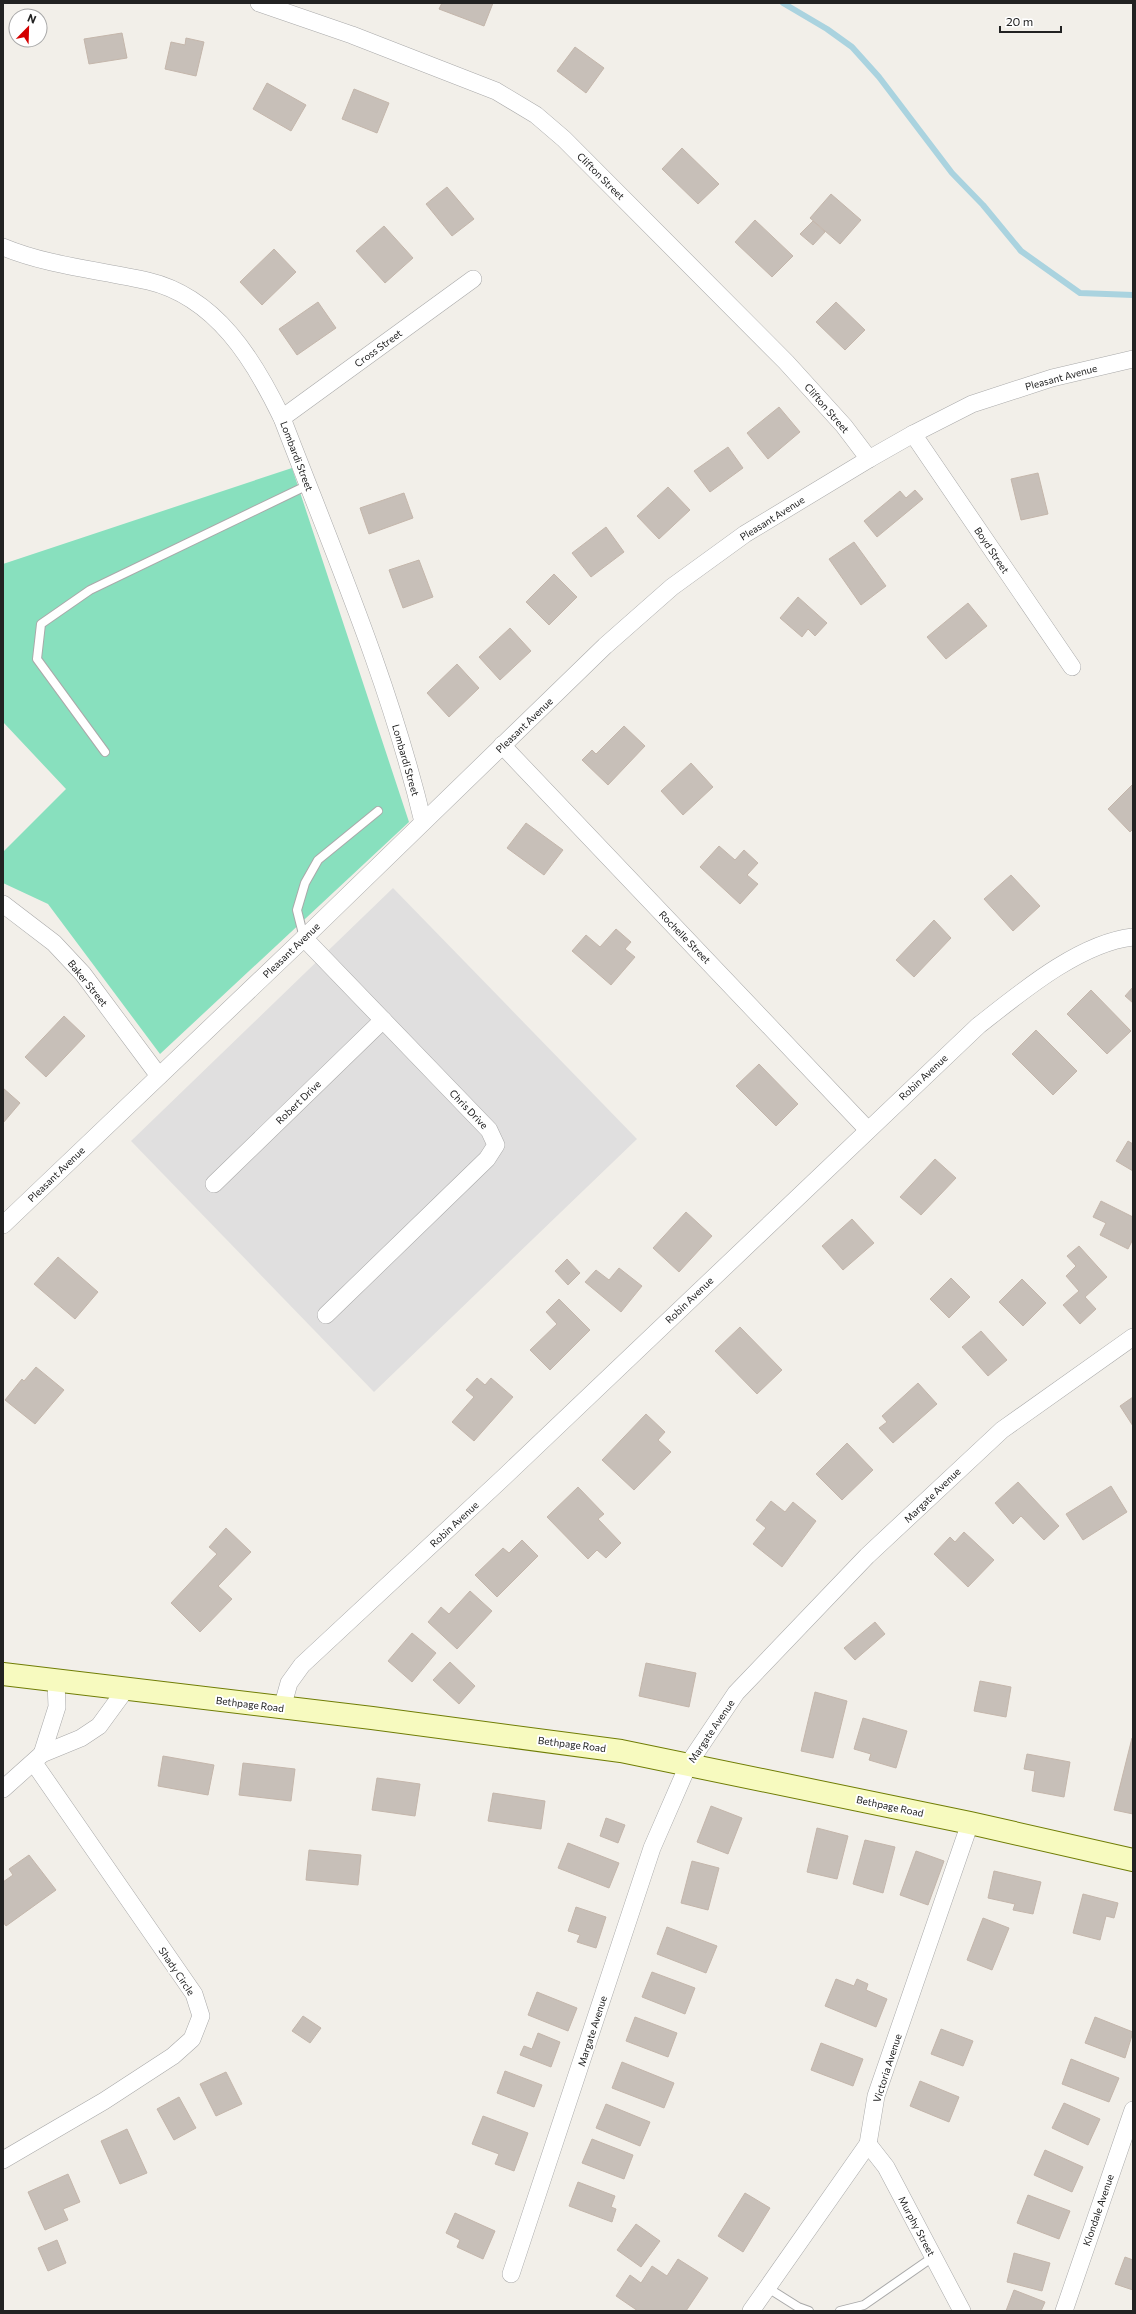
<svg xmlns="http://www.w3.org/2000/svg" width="1136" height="2314" font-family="Commissioner,sans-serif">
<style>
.residential{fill:#e0dfdf}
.pitch{fill:#88e0be}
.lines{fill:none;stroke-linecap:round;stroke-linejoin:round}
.stream{stroke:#aad3df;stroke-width:6}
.building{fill:#c7bfb8;stroke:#c4b6ab}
.lane-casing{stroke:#a9a9a9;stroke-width:10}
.street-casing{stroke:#a9a9a9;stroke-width:18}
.secondary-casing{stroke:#707d05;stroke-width:24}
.lane{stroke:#fff;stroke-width:8}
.street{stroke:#fff;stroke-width:17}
.secondary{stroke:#f7fabf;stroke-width:22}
.labels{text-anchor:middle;stroke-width:4;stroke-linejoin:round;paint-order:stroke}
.street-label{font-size:10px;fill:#222;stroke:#fff}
</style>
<rect width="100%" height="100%" fill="#f2efe9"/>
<!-- residential -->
<polygon class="residential" points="393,888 637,1139 374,1392 131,1141"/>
<!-- pitch -->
<polygon class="pitch" points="292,468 409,822 160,1054 48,904 3,883 3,852 66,789 3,722 3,564"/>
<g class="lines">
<!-- stream -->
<polyline class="stream" points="783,3 827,29 852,47 879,77 952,173 983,205 1021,251 1080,293 1133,295"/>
</g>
<!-- building -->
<g class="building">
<polygon points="442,3 493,3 484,26 439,9"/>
<polygon points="122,33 127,58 89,64 84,39"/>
<polygon points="186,38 204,42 196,76 165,69 171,42 185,45"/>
<polygon points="575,47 604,68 586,93 557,71"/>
<polygon points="267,83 306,105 291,131 253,109"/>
<polygon points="354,89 389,103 377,133 342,119"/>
<polygon points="682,148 719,184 698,204 662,169"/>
<polygon points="447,187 474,219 452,236 426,204"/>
<polygon points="831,194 861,220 840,244 810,218"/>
<polygon points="755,220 793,256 772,277 735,242"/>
<polygon points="813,221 825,232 813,245 800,234"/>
<polygon points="384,226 413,258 385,283 356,251"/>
<polygon points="274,249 296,272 262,305 240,282"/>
<polygon points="318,302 336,328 297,355 279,329"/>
<polygon points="836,302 865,330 845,350 816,322"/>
<polygon points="779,407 800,432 768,459 747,433"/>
<polygon points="728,447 743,468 710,492 694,471"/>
<polygon points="1038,473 1048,514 1021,520 1011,479"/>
<polygon points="668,487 690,510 659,539 637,516"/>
<polygon points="915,490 923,499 877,537 864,521 900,491 906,498"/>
<polygon points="404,493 413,518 369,534 360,508"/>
<polygon points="606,527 624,552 591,577 572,553"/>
<polygon points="854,542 886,586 861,605 829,559"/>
<polygon points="419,560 433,597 403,608 389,570"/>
<polygon points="554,574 577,597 549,625 526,602"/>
<polygon points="798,597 827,623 815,636 808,629 802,637 780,618"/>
<polygon points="968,603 987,626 946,659 927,637"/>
<polygon points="510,628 531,651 500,680 479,657"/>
<polygon points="457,664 479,688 449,717 427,693"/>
<polygon points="624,726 645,746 608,785 582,760 592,750 596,754"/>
<polygon points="691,763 713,787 683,815 661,791"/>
<polygon points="1133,784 1133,829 1130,832 1108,809"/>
<polygon points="526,823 563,850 544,875 507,848"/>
<polygon points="719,846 735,860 744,850 758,863 747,875 758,884 740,904 700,867"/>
<polygon points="1011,875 1040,906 1013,931 984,899"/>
<polygon points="934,920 951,938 914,977 896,960"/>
<polygon points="616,929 631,942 625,949 635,957 611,985 572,951 586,935 600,947"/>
<polygon points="1133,987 1133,1003 1125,996"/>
<polygon points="1091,990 1131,1031 1107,1054 1067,1014"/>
<polygon points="64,1016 85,1036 46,1077 25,1057"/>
<polygon points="1036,1030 1077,1071 1053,1095 1012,1054"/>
<polygon points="759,1064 798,1104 776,1126 736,1086"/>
<polygon points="3,1088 20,1103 3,1123"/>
<polygon points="1128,1141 1133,1144 1133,1171 1116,1161"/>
<polygon points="935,1159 956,1178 921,1215 900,1197"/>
<polygon points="1101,1201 1133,1217 1133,1239 1128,1249 1100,1235 1106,1223 1093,1217"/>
<polygon points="686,1212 712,1236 679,1272 653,1248"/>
<polygon points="852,1219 874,1243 843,1270 822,1246"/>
<polygon points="1079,1246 1107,1277 1085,1297 1096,1309 1080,1324 1063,1305 1079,1291 1066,1276 1076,1266 1067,1256"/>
<polygon points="58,1257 98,1292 75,1319 34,1284"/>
<polygon points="567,1259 580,1273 568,1285 555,1271"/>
<polygon points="619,1268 642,1286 621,1312 585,1282 596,1270 609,1280"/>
<polygon points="951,1278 970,1297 949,1318 930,1299"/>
<polygon points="1022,1279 1046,1303 1023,1326 999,1302"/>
<polygon points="559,1299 590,1330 550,1370 530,1350 557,1324 546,1312"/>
<polygon points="740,1327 782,1370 757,1394 715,1351"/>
<polygon points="981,1331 1007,1360 988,1376 962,1347"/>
<polygon points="36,1367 64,1390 35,1424 5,1400 22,1379 24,1381"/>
<polygon points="477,1378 485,1385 491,1378 513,1397 474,1441 452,1422 474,1397 466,1390"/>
<polygon points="918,1383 937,1404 893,1443 879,1428 887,1422 882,1416"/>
<polygon points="1133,1397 1133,1426 1120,1406"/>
<polygon points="646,1414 665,1432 658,1440 671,1452 634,1490 602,1460"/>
<polygon points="847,1443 873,1470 842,1500 816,1474"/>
<polygon points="1018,1482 1059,1526 1044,1540 1021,1516 1013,1524 995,1503"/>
<polygon points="1111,1486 1127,1512 1083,1540 1066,1514"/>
<polygon points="578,1487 604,1514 598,1519 621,1543 606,1558 597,1550 588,1559 547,1517"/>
<polygon points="771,1501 785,1512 793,1502 816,1521 782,1567 753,1544 766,1528 756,1520"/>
<polygon points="226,1528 251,1552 218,1586 232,1599 200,1632 171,1603 217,1554 209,1547"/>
<polygon points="964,1532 994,1560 968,1587 934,1554 950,1537 955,1542"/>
<polygon points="522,1540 538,1556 497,1597 475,1575 503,1548 509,1553"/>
<polygon points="470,1591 492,1611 457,1649 428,1622 441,1607 449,1614"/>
<polygon points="875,1622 885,1634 855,1660 844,1648"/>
<polygon points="412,1633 436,1653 412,1682 388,1661"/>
<polygon points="450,1662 475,1686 459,1704 433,1680"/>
<polygon points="646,1663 696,1673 689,1707 639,1696"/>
<polygon points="980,1681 1011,1687 1006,1717 974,1711"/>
<polygon points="815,1692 847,1701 833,1758 801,1751"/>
<polygon points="863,1718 907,1731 896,1768 869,1760 871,1754 854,1749"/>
<polygon points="1132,1738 1133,1739 1133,1814 1114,1810"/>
<polygon points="1027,1754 1070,1762 1064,1797 1032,1791 1035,1771 1024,1769"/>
<polygon points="163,1756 214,1765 208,1795 158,1786"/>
<polygon points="243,1763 295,1769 291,1801 239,1795"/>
<polygon points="377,1778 420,1784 415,1816 372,1810"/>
<polygon points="493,1793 545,1801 541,1829 488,1821"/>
<polygon points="711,1806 742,1818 728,1854 697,1842"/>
<polygon points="606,1818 625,1825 618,1843 600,1836"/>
<polygon points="817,1828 848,1836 837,1879 807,1872"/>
<polygon points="865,1840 895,1847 883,1893 853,1884"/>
<polygon points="568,1843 619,1863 609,1888 558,1868"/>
<polygon points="309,1850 361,1855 358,1885 306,1880"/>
<polygon points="916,1851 944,1861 928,1905 900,1895"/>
<polygon points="29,1855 56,1890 6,1926 3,1922 3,1882 13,1875 9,1869"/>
<polygon points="692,1861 719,1868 708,1910 681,1903"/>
<polygon points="994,1871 1041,1882 1033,1914 1013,1910 1015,1904 988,1898"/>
<polygon points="1083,1894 1118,1903 1114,1918 1106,1916 1100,1940 1073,1933"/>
<polygon points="576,1907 606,1917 596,1948 577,1942 580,1935 568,1931"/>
<polygon points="983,1918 1009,1928 992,1970 967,1960"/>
<polygon points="667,1927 717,1946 706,1973 657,1954"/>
<polygon points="652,1972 695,1988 685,2014 642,1997"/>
<polygon points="836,1979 854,1986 857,1979 868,1984 866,1990 887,1999 876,2027 825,2006"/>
<polygon points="537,1992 577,2008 568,2031 528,2015"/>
<polygon points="303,2016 321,2028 310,2043 292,2031"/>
<polygon points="635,2017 677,2033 668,2057 626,2041"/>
<polygon points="1095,2017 1133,2032 1125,2058 1085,2043"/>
<polygon points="941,2029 973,2041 963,2066 931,2054"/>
<polygon points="538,2033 560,2042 551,2067 520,2055 524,2046 532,2049"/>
<polygon points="821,2043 863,2059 853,2086 811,2070"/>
<polygon points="1071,2059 1119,2078 1109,2102 1062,2084"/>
<polygon points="622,2062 674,2083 664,2108 612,2088"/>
<polygon points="505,2071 542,2085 534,2107 497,2093"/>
<polygon points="226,2072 242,2104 216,2116 200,2084"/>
<polygon points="920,2081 959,2097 949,2122 910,2106"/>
<polygon points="179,2097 196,2128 174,2140 157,2109"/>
<polygon points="1064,2103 1100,2119 1088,2145 1052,2128"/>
<polygon points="606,2104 650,2122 640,2146 596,2128"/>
<polygon points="483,2116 528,2133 514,2171 495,2164 499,2154 472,2144"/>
<polygon points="127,2129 147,2173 120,2184 101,2141"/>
<polygon points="592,2139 633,2155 624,2179 582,2163"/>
<polygon points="1045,2150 1083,2167 1072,2192 1034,2175"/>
<polygon points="68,2174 80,2202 63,2209 68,2220 45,2230 28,2192"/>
<polygon points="578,2182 615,2196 611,2207 616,2209 612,2222 569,2206"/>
<polygon points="745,2193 770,2208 743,2252 718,2236"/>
<polygon points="1028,2195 1070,2211 1059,2239 1017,2223"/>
<polygon points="455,2213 495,2231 483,2259 457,2247 460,2240 446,2233"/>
<polygon points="636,2224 660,2241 641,2267 617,2250"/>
<polygon points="57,2240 66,2263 48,2271 38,2248"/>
<polygon points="1014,2253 1050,2263 1042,2291 1007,2282"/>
<polygon points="1125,2257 1133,2260 1133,2290 1115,2284"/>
<polygon points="678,2259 708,2278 686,2311 638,2311 616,2296 630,2275 641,2283 652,2266 667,2276"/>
<polygon points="1014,2290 1045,2302 1041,2311 1006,2311"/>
</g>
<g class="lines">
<defs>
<g id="lane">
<polyline points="105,752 37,659 41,624 90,590 308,485"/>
<polyline points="304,938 297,910 305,883 318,860 378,811"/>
<polyline points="768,2288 798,2307 809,2311"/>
<polyline points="840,2311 864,2305 933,2257"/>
</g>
<g id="street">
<polyline points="259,3 352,35 496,91 536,115 564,139 786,362 844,426 869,459"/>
<path d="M3,247C49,266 100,270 148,281C216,297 254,360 282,418C333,551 390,683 423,822"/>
<polyline points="282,418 473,279"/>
<polyline points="913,434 1072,667"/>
<polyline points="502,745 867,1129"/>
<polyline points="3,904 54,943 83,974 159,1076"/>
<polyline points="304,938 489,1130 496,1145 487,1159 326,1315"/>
<polyline points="214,1184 383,1020"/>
<polyline points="3,1225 304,938 605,646 672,587 745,534 869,459 913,434 972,404 1052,378 1133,359"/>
<path d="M282,1708L289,1683L302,1665L503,1478L978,1026C1020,993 1079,943 1133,937"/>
<polyline points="42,1754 57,1707 56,1682"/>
<polyline points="3,1789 42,1754 81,1738 99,1726 126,1689"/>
<polyline points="868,2144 886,2167 962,2311"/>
<polyline points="3,2160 104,2101 173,2056 192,2039 201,2016 194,1994 34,1763"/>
<polyline points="511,2274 652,1848 689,1763 736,1693 867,1556 1002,1430 1133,1337"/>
<polyline points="751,2311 868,2144 876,2096 970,1823"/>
<polyline points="1064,2311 1133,2110"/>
</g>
<polyline id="secondary" points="3,1674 372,1718 621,1751 970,1823 1133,1860"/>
</defs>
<!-- lane casing -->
<use href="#lane" class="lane-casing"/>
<!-- street casing -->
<use href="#street" class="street-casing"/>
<!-- secondary casing -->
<use href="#secondary" class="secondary-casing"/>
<!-- lane -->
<use href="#lane" class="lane"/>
<!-- street -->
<use href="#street" class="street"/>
<!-- secondary -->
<use href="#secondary" class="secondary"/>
</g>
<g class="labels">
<!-- street labels -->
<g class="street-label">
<text transform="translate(601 176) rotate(45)" y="4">Clifton Street</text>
<text transform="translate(378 348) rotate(-36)" y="4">Cross Street</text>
<text transform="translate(1061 377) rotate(-15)" y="4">Pleasant Avenue</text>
<text transform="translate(827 408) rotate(49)" y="4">Clifton Street</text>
<text transform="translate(297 456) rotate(69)" y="4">Lombardi Street</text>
<text transform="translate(772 518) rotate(-32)" y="4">Pleasant Avenue</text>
<text transform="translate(992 550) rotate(56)" y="4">Boyd Street</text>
<text transform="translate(524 725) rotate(-44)" y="4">Pleasant Avenue</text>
<text transform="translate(406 760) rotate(74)" y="4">Lombardi Street</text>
<text transform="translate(685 937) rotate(46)" y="4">Rochelle Street</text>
<text transform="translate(291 950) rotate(-44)" y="4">Pleasant Avenue</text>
<text transform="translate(88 983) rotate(51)" y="4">Baker Street</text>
<text transform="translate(923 1077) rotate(-43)" y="4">Robin Avenue</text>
<text transform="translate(298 1102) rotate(-44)" y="4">Robert Drive</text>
<text transform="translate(469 1109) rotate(46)" y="4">Chris Drive</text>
<text transform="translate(56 1174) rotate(-44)" y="4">Pleasant Avenue</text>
<text transform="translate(689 1300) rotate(-44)" y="4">Robin Avenue</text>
<text transform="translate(932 1495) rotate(-44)" y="4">Margate Avenue</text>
<text transform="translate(454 1524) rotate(-43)" y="4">Robin Avenue</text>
<text transform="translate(250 1704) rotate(7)" y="4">Bethpage Road</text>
<text transform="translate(711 1731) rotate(-56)" y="4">Margate Avenue</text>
<text transform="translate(572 1744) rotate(7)" y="4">Bethpage Road</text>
<text transform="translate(890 1806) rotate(12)" y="4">Bethpage Road</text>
<text transform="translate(177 1971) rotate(56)" y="4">Shady Circle</text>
<text transform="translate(592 2031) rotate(-72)" y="4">Margate Avenue</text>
<text transform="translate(887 2068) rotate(-72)" y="4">Victoria Avenue</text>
<text transform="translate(1098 2210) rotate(-71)" y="4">Klondale Avenue</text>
<text transform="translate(917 2226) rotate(62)" y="4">Murphy Street</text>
</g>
</g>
<!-- border -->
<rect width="1136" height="2314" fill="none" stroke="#222222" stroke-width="8"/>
<!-- north arrow -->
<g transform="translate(28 28) rotate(23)"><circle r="19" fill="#ffffff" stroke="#a7a7a7"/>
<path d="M0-3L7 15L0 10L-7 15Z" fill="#d40000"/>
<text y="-6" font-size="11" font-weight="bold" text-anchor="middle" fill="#222222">N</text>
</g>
<!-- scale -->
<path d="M1000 26v6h61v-6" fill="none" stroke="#222222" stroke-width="2"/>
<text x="1006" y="26" font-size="12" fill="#222222" stroke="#ffffff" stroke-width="3" paint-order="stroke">20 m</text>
</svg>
